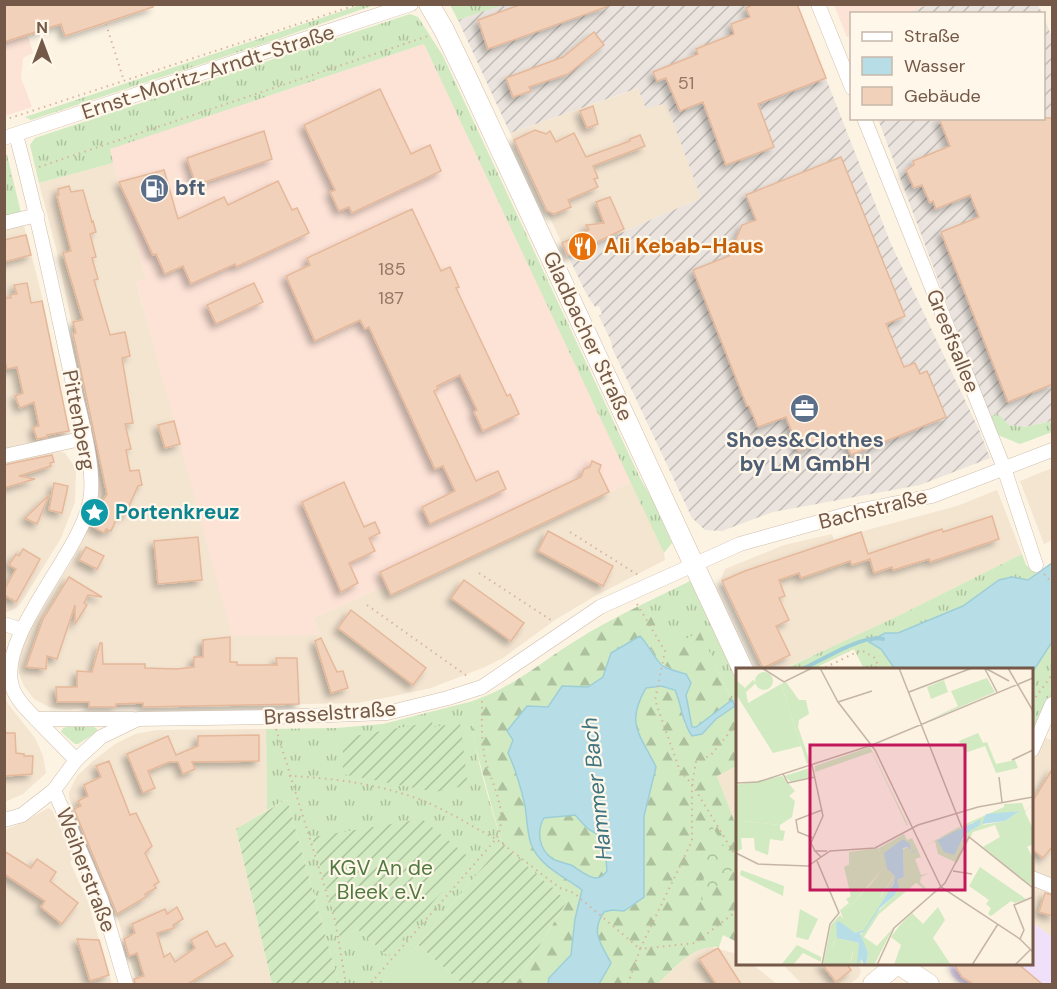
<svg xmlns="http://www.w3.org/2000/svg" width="1057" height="989" font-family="'DM Sans',sans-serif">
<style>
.residential{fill:#f4e5d1}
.commercial{fill:#fde2d6}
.industrial{fill:url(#industrial-furrows)}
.education{fill:#f0e0f9}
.grass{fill:url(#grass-tufts);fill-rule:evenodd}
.forest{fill:url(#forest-firs)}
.park{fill:url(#park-crowns)}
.garden{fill:url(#garden-furrows)}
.pitch{fill:#d1eac1}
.water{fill:#b7dee6;stroke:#9dced8;stroke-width:1.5;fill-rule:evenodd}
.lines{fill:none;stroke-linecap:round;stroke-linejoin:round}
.stream{stroke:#9dced8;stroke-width:4}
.building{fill:#f2d1ba;stroke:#e5b89a;stroke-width:1.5;filter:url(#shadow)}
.street-casing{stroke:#d0bdac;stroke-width:15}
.secondary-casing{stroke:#d3bca9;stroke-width:21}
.path{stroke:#d7b59d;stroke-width:2;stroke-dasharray:1.5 4.5;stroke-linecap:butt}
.street{stroke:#fff;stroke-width:14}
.secondary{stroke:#fff;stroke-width:20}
.labels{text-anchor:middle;stroke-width:4.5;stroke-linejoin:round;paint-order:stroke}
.number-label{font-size:18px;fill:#947765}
.street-label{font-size:21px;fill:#745949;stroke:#fff7e9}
.service-label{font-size:21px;font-weight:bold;fill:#4e5e75;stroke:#fff7e9;text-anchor:start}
.food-label{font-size:21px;font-weight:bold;fill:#c56008;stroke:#fff7e9;text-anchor:start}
.culture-label{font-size:21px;font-weight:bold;fill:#0d838f;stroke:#fff7e9;text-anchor:start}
.park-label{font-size:21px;fill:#517a41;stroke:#fff7e9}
.water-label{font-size:22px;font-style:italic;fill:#3f7581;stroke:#fff7e9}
.inset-road{fill:none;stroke:#c6b5a5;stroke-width:1.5}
.view{fill:#c2185b;fill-opacity:0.15;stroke:#c2185b;stroke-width:3}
.inset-edge{fill:none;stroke:#745949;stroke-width:3}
</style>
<defs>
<pattern id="industrial-furrows" width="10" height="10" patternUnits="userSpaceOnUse" patternTransform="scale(1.5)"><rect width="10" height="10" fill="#ebe4de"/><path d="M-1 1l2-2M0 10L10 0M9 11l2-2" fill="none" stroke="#c3bcb6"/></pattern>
<pattern id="grass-tufts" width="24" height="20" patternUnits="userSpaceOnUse" patternTransform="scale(1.5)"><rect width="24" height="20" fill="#d1eac1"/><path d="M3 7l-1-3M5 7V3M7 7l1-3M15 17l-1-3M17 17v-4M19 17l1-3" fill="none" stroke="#aec19f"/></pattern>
<pattern id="forest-firs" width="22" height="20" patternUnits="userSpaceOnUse" patternTransform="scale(1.5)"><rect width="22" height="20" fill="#d1eac1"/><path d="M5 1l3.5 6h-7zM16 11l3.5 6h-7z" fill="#aec19f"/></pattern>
<pattern id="park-crowns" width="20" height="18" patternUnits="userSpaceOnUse" patternTransform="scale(1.5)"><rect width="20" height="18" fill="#d1eac1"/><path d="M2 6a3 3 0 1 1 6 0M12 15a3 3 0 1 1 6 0" fill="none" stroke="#aec19f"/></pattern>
<pattern id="garden-furrows" width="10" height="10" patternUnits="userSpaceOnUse" patternTransform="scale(1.5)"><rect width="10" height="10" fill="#d1eac1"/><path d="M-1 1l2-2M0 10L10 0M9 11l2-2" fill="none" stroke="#aec19f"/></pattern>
<filter id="shadow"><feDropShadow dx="-4.5" dy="4.5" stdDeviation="3" flood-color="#0004"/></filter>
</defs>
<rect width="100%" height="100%" fill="#fcf3e3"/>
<!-- residential -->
<g class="residential">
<polygon points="639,88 666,102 701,198 568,256 510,133"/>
<polygon points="113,163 146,279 136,282 181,444 320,635 313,618 386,586 391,595 631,482 664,553 665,560 595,596 555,620 503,658 485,667 431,688 384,698 358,703 83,708 66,710 49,707 34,699 24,686 19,673 19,659 27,634 76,554 85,535 93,515 97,495 94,440 95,439 58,256 39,183"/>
<polygon points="23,222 42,296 70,433 63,439 4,453 4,226"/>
<polygon points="52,449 65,453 76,469 75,502 61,538 23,600 16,608 5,613 5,459"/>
<polygon points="1052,468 1052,540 1044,544 1020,481"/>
<polygon points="997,490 1022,554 896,617 839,644 782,669 764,669 721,579 725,569 784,545 832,534 834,540 867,530 957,506"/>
<polygon points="4,695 8,704 35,738 43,756 46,773 23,794 5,802 7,809 5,810"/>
<polygon points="266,729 267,810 236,830 272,984 137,984 113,902 69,798 69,792 77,776 93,761 115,744 135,734 157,730"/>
<polygon points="1042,737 1052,740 1052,881 1032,874 1032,762"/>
<polygon points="737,766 737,828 717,776"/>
<polygon points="48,808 52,810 74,856 70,862 88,902 112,984 5,984 5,830 29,819"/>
<polygon points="1032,883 1052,891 1052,937 1032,922"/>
<polygon points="711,947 734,953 737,955 738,964 752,964 777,984 658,984 687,956 702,948"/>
<polygon points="782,964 857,964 861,971 859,977 850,984 802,984"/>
</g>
<!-- commercial -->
<g class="commercial">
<polygon points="4,5 125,5 28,36 33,53 23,58 21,78 32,107 5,116"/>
<polygon points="834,5 930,5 907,13 852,14 851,35 847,37"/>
<polygon points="424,44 631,482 391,595 386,586 313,618 320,635 232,636 136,281 146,279 109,149"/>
</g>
<!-- industrial -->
<g class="industrial">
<polygon points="503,4 797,5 891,244 980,432 990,458 920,485 773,512 722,531 705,530 692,518 613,350 611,341 599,316 602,314 599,306 595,307 586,293 568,256 701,198 666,103 646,109 638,88 510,133 458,20"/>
<polygon points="930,4 1038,5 1042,13 907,13"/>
<polygon points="1044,17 1052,38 1052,421 1025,427 1009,425 990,419 878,119 1044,118"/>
</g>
<!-- education -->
<polygon class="education" points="1032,922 1052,937 1052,984 962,984 952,976 949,967 944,964 1032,964"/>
<!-- grass -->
<g class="grass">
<polygon points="363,4 374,5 269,42 31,120 25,117"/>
<polygon points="450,5 503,5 458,20"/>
<polygon points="410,14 418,17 443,56 640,478 654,502 672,543 664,553 424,44 110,149 113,163 39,183 30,145 35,138"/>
<polygon points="4,153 7,155 22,217 4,221"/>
<polygon points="997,413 1009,425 1025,427 1052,421 1052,432 1020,444 998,435 990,419"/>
<polygon points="1022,554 1026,565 1038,575 1028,580 1012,577 999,580 963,606 898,633 885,633 869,641 881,649 895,669 864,669 854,649 813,669 782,670 896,617"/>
<polygon points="690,581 737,681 737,710 700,633 666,649 645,603"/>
<polygon points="1052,642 1052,695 1032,742 1032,673"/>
<path d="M473,701C467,738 492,807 502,844L418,945L380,984H339L287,799L267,810L266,729L336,728L383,724ZM312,837L387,955L357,929L340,937Z"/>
<polygon points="67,727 94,727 97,729 97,732 78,744 75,744 61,732 63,728"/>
</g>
<!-- forest -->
<g class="forest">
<path d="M645,603L666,648L700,632L732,700L696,727H692L686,695V674C670,669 658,665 651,649L611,653L603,677L588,687L562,686L548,707L513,740L508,753L515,768L525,806L531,844L553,871L582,890L575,919L571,955L549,978L548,984H516L567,901L502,844L475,745L471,713L473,701C513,687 537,665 572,643C595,628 620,615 645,603Z"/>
<path d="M661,686L675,690L681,703L685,726L702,734L716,719L735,706L738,710L737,766L717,776L737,828V942L723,935L719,947C692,945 676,967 658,984H599L610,963C601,944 590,933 604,912L612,910L624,911L644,897V816L656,767C640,734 625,724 647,688Z"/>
<path d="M575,815L588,829L602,837L605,847L607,871C604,875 601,878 596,878C588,878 578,869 571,865C565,863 558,862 553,859C538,850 536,832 545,818Z"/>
</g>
<!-- park -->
<polygon class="park" points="710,823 736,866 701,902"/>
<!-- garden -->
<g class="garden">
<polygon points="432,722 433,727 460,723 468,785 435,792 343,774 343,738"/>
<polygon points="287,799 339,984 272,984 236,829"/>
<polygon points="422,819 470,858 388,956 357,929 340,938 312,837"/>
<polygon points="502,844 567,901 516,984 463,984 418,945"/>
</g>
<!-- pitch -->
<polygon class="pitch" points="418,945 463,984 380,984"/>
<!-- water -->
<g class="water">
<polygon points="1052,563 1052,642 1032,673 1032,670 895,669 881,649 869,642 885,633 898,633 963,606 999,580 1012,577 1028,580"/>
<path d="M640,636C648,644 655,660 663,666C670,670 679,672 686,674L691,683L686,695L692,727H696L732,700L735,706L716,719L702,734L692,736C682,723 682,706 675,690L661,686L646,688C625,724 640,734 656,767L644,816V897L624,911L612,910L604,912C590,932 601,944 611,963L599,984H548L549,978L571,955L575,919L582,890C565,877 539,866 531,844C527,832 527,818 525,806C521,788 516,770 508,753L513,740L507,731L527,706L548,707L562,686L588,687L603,677L611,653ZM575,815L588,829L602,837L605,847L607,871C604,875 601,878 596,878C588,878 578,869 571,865C565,863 558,862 553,859C539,850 536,832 544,818Z"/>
</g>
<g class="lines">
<!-- stream -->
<path class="stream" d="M801,670C820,661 865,633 883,639"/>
</g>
<!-- building -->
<g class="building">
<polygon points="4,4 153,4 153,7 65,36 61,24 4,42"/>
<polygon points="522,4 609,4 609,6 488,49 478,20"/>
<polygon points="754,4 797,4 826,78 758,104 774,147 726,165 703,102 680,111 666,78 657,81 653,72 698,54 696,49 734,34 731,24 750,17 746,8"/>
<polygon points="594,32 604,45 568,74 529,87 531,91 513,97 506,78 563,57"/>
<polygon points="380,89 411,154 430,145 441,171 352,213 349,207 339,211 330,192 335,190 304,125"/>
<polygon points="593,106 598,124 587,128 580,111"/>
<polygon points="939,118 1053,118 1053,384 1008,402 941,232 979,217 970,195 936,209 933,201 930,203 922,185 914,188 906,170 914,165 913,161 950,146"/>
<polygon points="535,130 546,134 550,131 556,142 574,133 586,157 630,141 630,139 640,135 645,146 593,166 598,178 594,179 598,187 568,200 571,207 554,214 547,211 514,140"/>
<polygon points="264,131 272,159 196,185 187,158"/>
<polygon points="841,157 905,316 886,324 904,367 915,363 920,374 927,371 946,417 851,455 842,433 799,451 786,417 758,427 749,406 747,406 693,270 729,256 742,225 756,220 746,195"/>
<polygon points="164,170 178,219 224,197 228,205 278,181 292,210 297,208 309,233 236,267 235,264 191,284 183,266 165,274 156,254 153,255 119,182"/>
<polygon points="69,186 71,192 83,190 92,222 93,221 96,232 90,234 96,257 92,258 98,279 94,280 110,335 125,332 130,356 122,358 133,423 125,424 131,449 126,450 130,471 139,470 142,485 138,486 125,515 119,513 111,531 106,529 104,533 92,526 97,510 107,494 73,333 76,333 73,322 83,320 63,253 71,251 57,196 59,195 58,189"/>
<polygon points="610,197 624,229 568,256 562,243 589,230 586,225 604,223 596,202"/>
<polygon points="412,209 441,271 450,267 459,287 456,288 507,396 510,394 519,414 483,431 474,412 477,410 460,375 437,386 438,389 434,391 476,481 498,471 506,489 430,524 422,507 455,491 443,466 435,469 369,327 365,329 360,320 315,341 286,276 310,265 307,258"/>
<polygon points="26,235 31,255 4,262 4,240"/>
<polygon points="27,283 31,303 42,301 69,431 47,435 47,437 37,439 33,427 39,426 34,402 20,408 15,396 23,393 17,367 7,369 4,358 4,298 11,298 10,295 17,294 14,285"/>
<polygon points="254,283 263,302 216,324 207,305"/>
<polygon points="174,421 180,444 165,448 158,425"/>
<polygon points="52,455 54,462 50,463 51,466 19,476 35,479 4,488 4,465"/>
<polygon points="592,461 601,465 599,471 609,492 391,595 380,572 581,477 584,469 590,467"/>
<polygon points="344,482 364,527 375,522 380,533 369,538 375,551 349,563 358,583 341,592 302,502"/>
<polygon points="54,483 68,486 62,513 49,510"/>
<polygon points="49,495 37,524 25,518"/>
<polygon points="992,516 999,539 930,562 929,559 893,570 892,567 874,573 870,559 852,565 850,561 801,578 799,573 779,580 785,596 779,598 789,620 776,626 790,655 763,668 722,581 745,571 861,532 868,554 942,529 943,532"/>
<polygon points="548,531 613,566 603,586 538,551"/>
<polygon points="198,537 202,580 158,584 154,541"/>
<polygon points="86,547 104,556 97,569 79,560"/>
<polygon points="23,549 40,559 16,602 4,595 4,590 16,569 9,565 16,554 19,556"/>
<polygon points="69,577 102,597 88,595 84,603 87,605 75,624 75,605 57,659 47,656 46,669 26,667 43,619"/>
<polygon points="464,580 524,623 511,641 451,598"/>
<polygon points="351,610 426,668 413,685 338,628"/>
<polygon points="230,637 230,662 237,662 237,665 277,665 276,658 297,658 299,704 143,707 143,703 116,704 116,707 89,707 89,702 57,702 56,687 77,687 77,671 92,672 100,643 102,643 103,664 145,664 145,668 177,669 194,667 194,657 203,657 203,640"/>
<polygon points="321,638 337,672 343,671 348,688 331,693 315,641"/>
<polygon points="4,733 15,733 16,753 24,754 24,756 33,756 32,774 4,776"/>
<polygon points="259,735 259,761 192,762 195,769 183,774 178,762 169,762 148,771 155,788 143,793 127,754 168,736 176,755 198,746 198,736"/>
<polygon points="109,761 130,815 136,813 152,846 145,853 159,882 154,885 156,888 145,894 146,897 117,914 74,809 81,806 78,801 88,796 84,785 101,777 96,766"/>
<polygon points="1053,768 1053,846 1043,858 1032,849 1032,802"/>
<polygon points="4,851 31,868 37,859 56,872 50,881 78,903 62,924 41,907 45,901 4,874"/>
<polygon points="1045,893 1053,895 1053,916 1039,912"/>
<polygon points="177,907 183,919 173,925 174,928 157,933 164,957 170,953 175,962 195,948 191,940 207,931 216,947 225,943 233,956 188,984 135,984 134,979 144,976 137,953 129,956 124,939 135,933 132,924 165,909 167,914"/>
<polygon points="77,939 99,940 109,975 90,981"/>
<polygon points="718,948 741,984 716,984 699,959"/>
<polygon points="821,963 846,963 851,970 836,982"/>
<polygon points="953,963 1017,963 1042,984 973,984 962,977"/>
</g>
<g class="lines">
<defs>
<g id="street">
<polyline points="818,4 852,88"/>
<polyline points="864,118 1004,468 1036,565"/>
<path d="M16,135C38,215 54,297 72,379C79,413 98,473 89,505C77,556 2,632 11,682C13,696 26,709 36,719"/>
<polyline points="4,138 411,4"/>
<polyline points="4,223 37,215"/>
<polyline points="4,456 85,438"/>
<polyline points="4,624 22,630"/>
<polyline points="1032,750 1052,704"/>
<polyline points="76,760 36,719 133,719"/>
<polyline points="54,790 101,899 126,984"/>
<polyline points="4,820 22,815 54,790 76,760 101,737 138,719 273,717 387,713 448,698 482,687 600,607 740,544 862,510 932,496 1052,450"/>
<polyline points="1032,878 1052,886"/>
</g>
<g id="secondary">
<polyline points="429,4 444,30 469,82 743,670"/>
<polyline points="898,964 929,984"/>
<polyline points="873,984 897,964"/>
</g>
</defs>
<!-- street casing -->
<use href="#street" class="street-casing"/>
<!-- secondary casing -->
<use href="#secondary" class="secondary-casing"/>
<!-- path -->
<g class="path">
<polyline points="106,24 124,81"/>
<polyline points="4,120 359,4"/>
<polyline points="39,167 428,36"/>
<polyline points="4,178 13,175"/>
<polyline points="570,532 638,575"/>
<polyline points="479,573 554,622"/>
<polyline points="1044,574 1052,583"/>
<polyline points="637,604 665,651 655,700 680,771 692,784 738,860"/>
<polyline points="367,605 467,676"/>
<polyline points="820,670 861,650 875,658 880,670"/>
<path d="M482,701C482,718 481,736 484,753C489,782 511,811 496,839L560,888L574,893L640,949L692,841V784L696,762L711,755L738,722"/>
<polyline points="1032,702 1052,675"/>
<polyline points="276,729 335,920 346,984"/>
<path d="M289,776C334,778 379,784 421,800C447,810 471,826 496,839L370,984"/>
<polyline points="628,984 640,949 695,943 738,910"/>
</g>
<!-- street -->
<use href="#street" class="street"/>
<!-- secondary -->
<use href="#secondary" class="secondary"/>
</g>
<!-- icons -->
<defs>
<symbol id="fuel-disc" viewBox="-11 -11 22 22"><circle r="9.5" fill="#5c6f8a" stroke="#fff7e9"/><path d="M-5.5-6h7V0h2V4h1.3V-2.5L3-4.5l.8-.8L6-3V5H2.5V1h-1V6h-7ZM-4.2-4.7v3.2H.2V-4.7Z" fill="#fff"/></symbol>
<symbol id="restaurant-disc" viewBox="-11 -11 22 22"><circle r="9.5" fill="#e8710a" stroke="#fff7e9"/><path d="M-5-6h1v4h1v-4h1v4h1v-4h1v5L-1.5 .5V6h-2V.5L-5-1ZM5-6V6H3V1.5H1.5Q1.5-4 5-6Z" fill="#fff"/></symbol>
<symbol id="office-disc" viewBox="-11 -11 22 22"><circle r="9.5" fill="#5c6f8a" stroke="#fff7e9"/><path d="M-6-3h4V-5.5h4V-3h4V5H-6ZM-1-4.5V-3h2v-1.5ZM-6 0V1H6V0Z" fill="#fff"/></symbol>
<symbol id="sight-disc" viewBox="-11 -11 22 22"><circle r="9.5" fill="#0f9aa8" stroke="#fff7e9"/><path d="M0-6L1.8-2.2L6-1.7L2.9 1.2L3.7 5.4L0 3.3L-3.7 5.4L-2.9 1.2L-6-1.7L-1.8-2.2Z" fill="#fff"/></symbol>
</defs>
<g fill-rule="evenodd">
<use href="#fuel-disc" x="138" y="172" width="33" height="33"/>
<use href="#restaurant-disc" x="566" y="230" width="33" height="33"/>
<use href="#office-disc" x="788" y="392" width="33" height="33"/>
<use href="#sight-disc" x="78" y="496" width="33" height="33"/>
</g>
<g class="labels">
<!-- number labels -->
<g class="number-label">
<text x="686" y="89">51</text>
<text x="392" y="275">185</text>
<text x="391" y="304">187</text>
</g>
<!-- street labels -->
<g class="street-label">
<text transform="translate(208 72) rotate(-18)" y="7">Ernst-Moritz-Arndt-Straße</text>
<text transform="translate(588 336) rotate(65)" y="7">Gladbacher Straße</text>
<text transform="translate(953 341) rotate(68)" y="7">Greefsallee</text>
<text transform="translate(79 420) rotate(79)" y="7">Pittenberg</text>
<text transform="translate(873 509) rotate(-14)" y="7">Bachstraße</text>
<text transform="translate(330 713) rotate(-4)" y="7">Brasselstraße</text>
<text transform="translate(86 870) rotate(69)" y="7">Weiherstraße</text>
</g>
<!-- service labels -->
<g class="service-label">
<text x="175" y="195">bft</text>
<text x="805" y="447" text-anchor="middle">Shoes&amp;Clothes<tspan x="805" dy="24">by LM GmbH</tspan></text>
</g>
<!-- food labels -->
<g class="food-label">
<text x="604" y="253">Ali Kebab-Haus</text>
</g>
<!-- culture labels -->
<g class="culture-label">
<text x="115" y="519">Portenkreuz</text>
</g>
<!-- park labels -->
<g class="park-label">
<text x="381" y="875">KGV An de<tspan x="381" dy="24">Bleek e.V.</tspan></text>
</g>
<!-- water labels -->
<g class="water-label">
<text transform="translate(596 789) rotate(-96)" y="8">Hammer Bach</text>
</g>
</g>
<!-- overview -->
<g transform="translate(736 668)">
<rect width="297" height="297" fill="#fcf3e3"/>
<path d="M19 13a9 9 0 1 1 18 0a9 9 0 1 1-18 0ZM251,10L259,24L187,55L222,38L215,23ZM208,12L212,24L195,31L191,19ZM242,65L247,75L251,74L260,96L279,92L282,100L260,105L249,78L229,85L223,73ZM134,79L172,157L171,158L136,84L79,104V98ZM74,100L77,109L55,114L48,108ZM286,135L289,143L297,136L289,144L297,161V176L291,179L297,190L295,218L247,179L264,169L259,157L237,164L221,195L202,186L199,173L187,179L223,159L226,162L201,171L206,181L228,171L232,163L244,157L237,154L227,161V157L268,139V136ZM284,143L269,153L247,157L251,147ZM7,153L44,157V162L49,163L47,173L34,171L32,187L19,182L18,170H5L6,181L0,184V156ZM143,180L147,201L116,236L104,242L113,235L110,231L124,223L113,196V184ZM120,200L142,203V204L131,217L123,214ZM5,202L48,218L47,228L4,207ZM61,277L85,289V294L67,285L57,297H45Z" fill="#d1eac1" fill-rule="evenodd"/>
<path d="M0,12L9,20L17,12L20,15L10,24L12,35L45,16L65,78L37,85L0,26ZM46,108L59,123L53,128L59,133L56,149L44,157L8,153L0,156V117ZM168,166L171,172L176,170L185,189L179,191L185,207L193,205L185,209L184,214L194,225L180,215L143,246L128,269L141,278L157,260L138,297H130L132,285L124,270L126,264L118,265L107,257L105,271L123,275L126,297H114L117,284L107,274L98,273L95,297H87L95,257L104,247L107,251L142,233L157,210L147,201L143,180ZM167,171L174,179L176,184L173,179L167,181L168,209L161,212L158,228L138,247L154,225L159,208L151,201L149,186ZM202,239L209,252L197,270L215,297H158L165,277L155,269L164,257L176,245L187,256Z" fill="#d1eac1" fill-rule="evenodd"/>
<path d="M50,14L63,32H70L73,46L63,52L62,59L74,94L71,96L45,16Z" fill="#d1eac1"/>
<path d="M116,195L124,223L115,229L108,199ZM135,198L143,203L130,218L123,215L119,200ZM244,199L290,231L279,235L275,233L255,248L252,246L255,240L250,236L253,232L233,218ZM147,201L157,209L146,226L135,216ZM64,241L82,251L72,272L60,269ZM99,272L118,276L114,297L93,296Z" fill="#d1eac1"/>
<path d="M135,216L146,226L127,262L120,263L107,251L104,242L116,236Z" fill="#d1eac1"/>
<path d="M284,143L269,153L246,156L250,146ZM245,151L244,157L229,166L218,187L208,184L201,172ZM167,171L174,176L175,184L181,181L176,185L172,179L167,180L168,209L161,212L163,219L158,228L144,240L128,264L124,265L132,285L130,297H126L127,294L125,291L121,297L123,275L101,270L100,255L103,253L119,265L128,262L157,217L159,208L151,201L148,185Z" fill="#b7dee6"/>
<path class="inset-road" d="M26,0L48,14L76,0M84,0L102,34L139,82L205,219L284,271L297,284M163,0L226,160M249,0L273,13M272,0L297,43M249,1L261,24M173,24L236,0M102,34L136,23M276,92L297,82M76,97L87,148L75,175L79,183M47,106L52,115L79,109M263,109L266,134M0,115L22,114L136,77L297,10M77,170L62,164L60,152L86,142M0,185L22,196L72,198L94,183L139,180L182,157L242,139L297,129M85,189L79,183H91M81,193L103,245L94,256L86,297M217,203L236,206M284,271L288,262L278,237L297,229M141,297L158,260L209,215L233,169L297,220M236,297L262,256M279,297L294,282"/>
<path class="view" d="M74,77H229V222H74Z"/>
<rect width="297" height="297" class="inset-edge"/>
</g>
<!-- border -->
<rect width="1057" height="989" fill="none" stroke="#745949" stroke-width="12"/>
<!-- legend -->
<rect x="850" y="12" width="195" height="108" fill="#fff7e9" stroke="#c7b8a9" stroke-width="1.5"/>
<rect x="862" y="32" width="30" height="9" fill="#ffffff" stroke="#c7b8a9" stroke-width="1.5"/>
<text x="904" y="42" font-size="18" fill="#745949">Straße</text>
<rect x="862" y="57" width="30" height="18" fill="#b7dee6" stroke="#c7b8a9" stroke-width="1.5"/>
<text x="904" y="72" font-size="18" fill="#745949">Wasser</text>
<rect x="862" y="87" width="30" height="18" fill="#f2d1ba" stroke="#c7b8a9" stroke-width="1.5"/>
<text x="904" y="102" font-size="18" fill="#745949">Gebäude</text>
<!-- north arrow -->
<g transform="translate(42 42)" stroke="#fff7e9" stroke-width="4.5" paint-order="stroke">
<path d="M0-4.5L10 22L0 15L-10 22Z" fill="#745949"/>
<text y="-9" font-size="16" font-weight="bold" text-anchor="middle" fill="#745949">N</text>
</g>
</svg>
